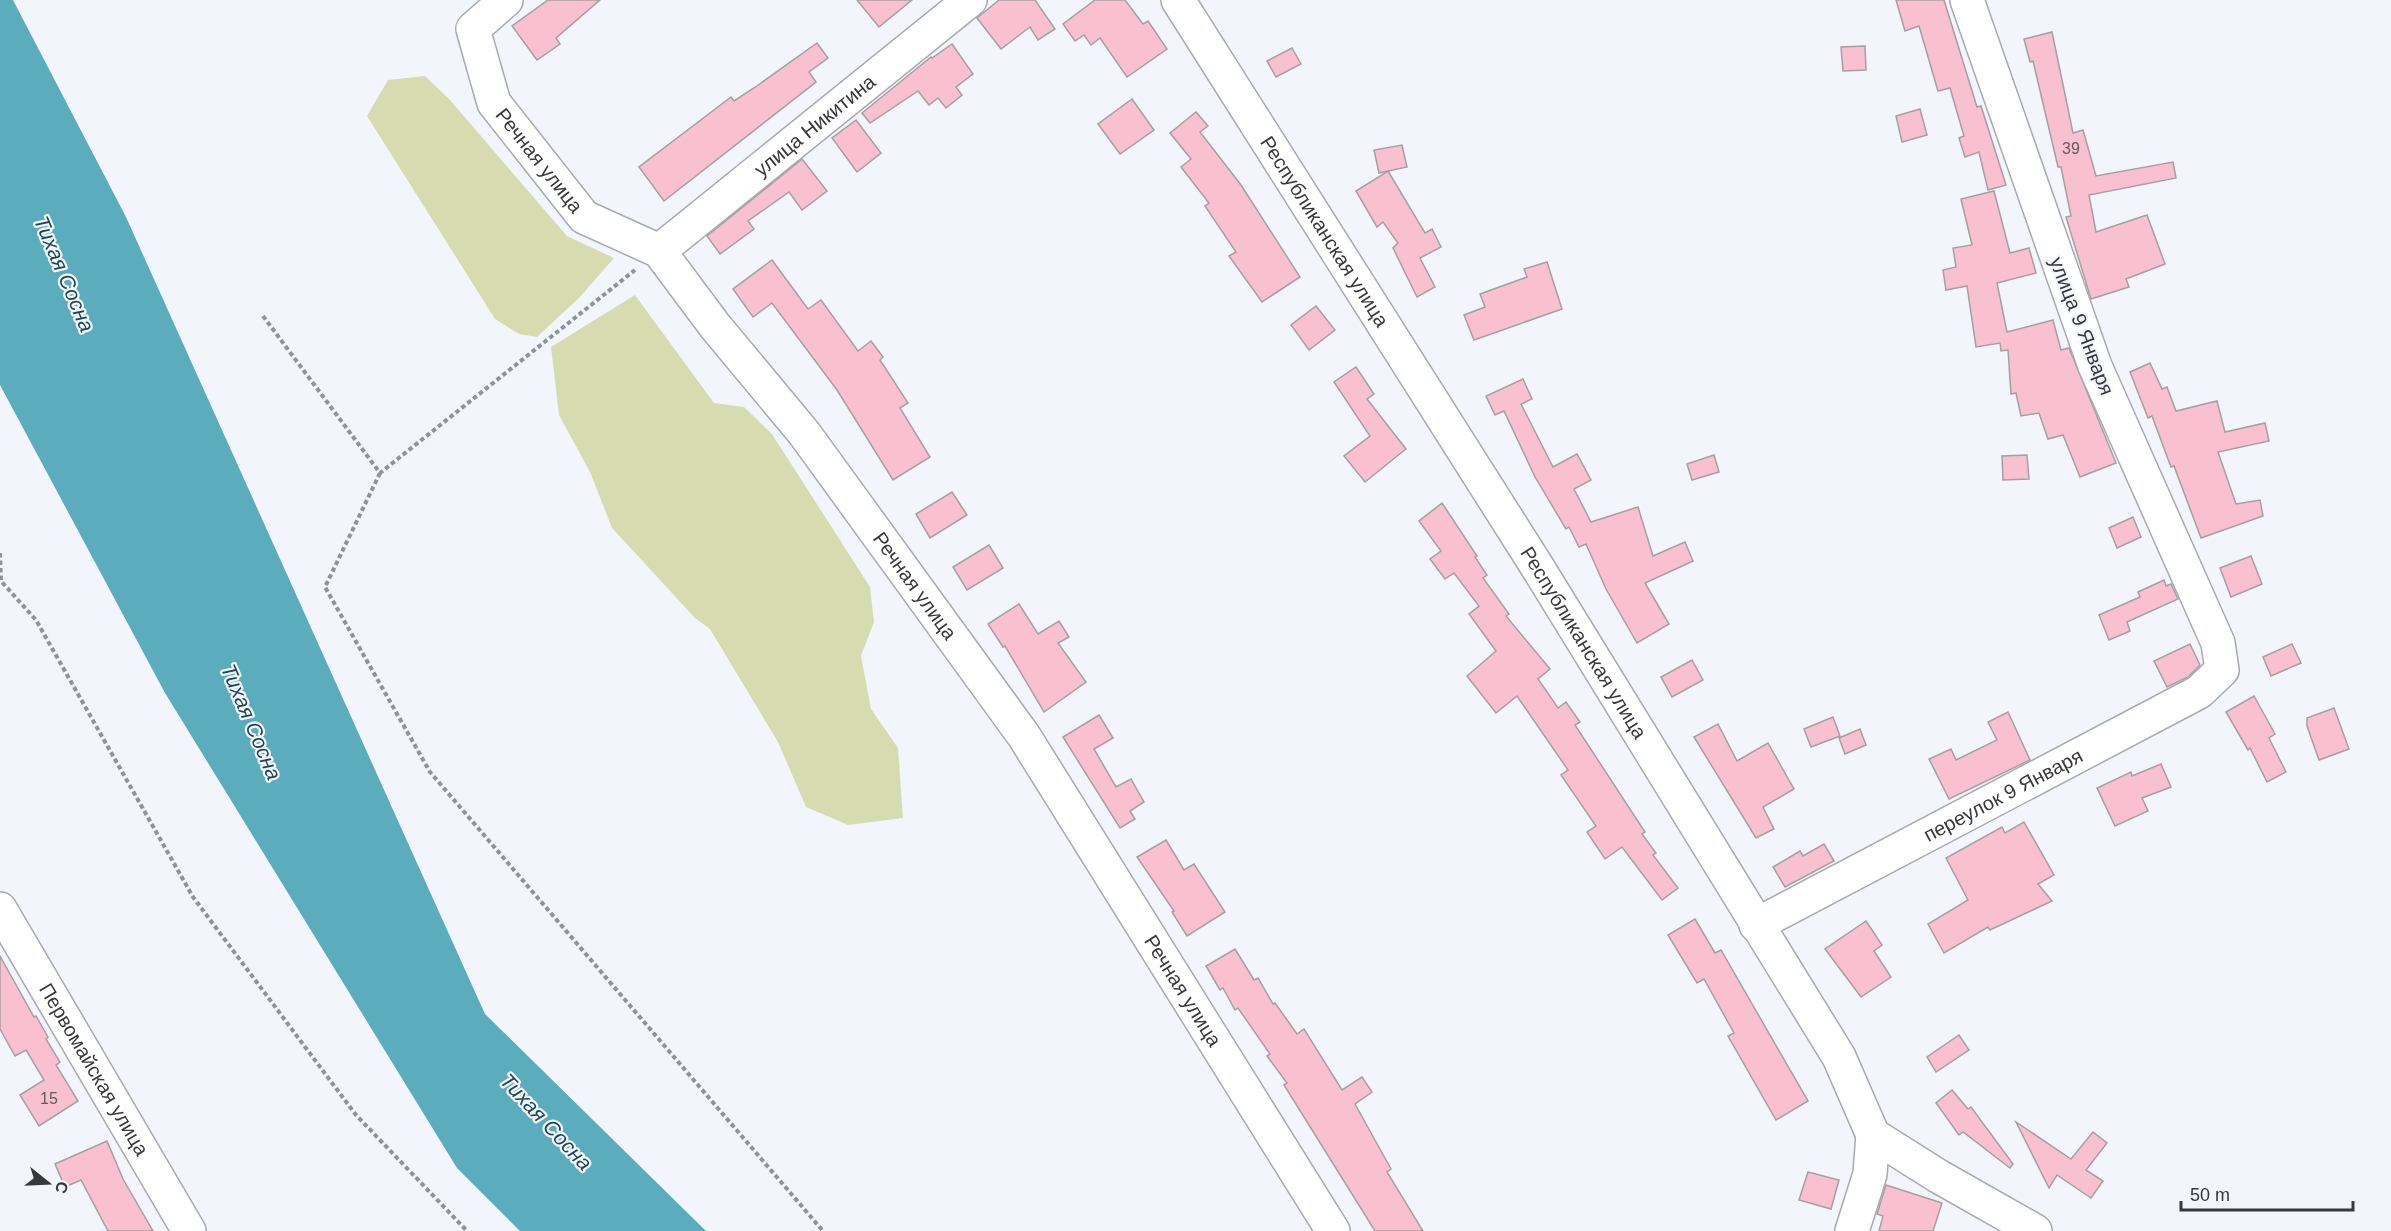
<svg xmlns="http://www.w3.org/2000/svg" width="2391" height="1231" font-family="Arial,sans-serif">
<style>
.green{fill:#d7dcb0}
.water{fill:#5badbe}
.building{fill:#f8c0d0;stroke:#a69fa1;stroke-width:1.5}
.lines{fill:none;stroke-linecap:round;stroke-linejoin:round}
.minor-casing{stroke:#a7abb0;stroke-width:36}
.path{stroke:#8f9296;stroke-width:4;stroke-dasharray:4.5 3;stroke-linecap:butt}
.minor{stroke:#fff;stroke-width:33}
.labels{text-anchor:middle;stroke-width:4.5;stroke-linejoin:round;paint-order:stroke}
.number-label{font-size:16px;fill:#665a60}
.street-label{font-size:20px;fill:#36383a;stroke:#f2f6fc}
.water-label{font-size:21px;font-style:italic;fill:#1f464e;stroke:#f2f6fc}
</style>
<rect width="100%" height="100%" fill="#f2f6fc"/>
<!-- green -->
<g class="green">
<polygon points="425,76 450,100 567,236 614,258 579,298 537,337 519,334 495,319 367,116 388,80"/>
<polygon points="635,295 714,403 744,407 772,434 870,587 874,622 861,656 871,709 898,748 903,818 848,825 806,807 778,742 710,629 695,618 612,528 590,472 559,415 551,347"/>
</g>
<!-- water -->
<polygon class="water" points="0,0 13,0 126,217 485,1014 706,1231 520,1231 457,1168 165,693 0,385"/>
<!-- building -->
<g class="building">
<polygon points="548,0 600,0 556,38 560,44 537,60 512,26"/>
<polygon points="857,0 912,0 879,27"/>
<polygon points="999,0 1035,0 1055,29 1038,40 1030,27 1001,49 977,18"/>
<polygon points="1095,0 1125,0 1143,24 1148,21 1167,49 1127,77 1100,38 1091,45 1084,35 1075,41 1063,24"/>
<polygon points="1896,0 1944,0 1977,107 1981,106 2006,185 1988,190 1979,152 1965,157 1959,138 1964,136 1950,88 1938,91 1919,26 1905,31"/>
<polygon points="2052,32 2073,133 2083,130 2096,176 2173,162 2176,178 2089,195 2096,232 2147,215 2165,264 2126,279 2129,287 2091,299 2066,217 2071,216 2061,167 2058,167 2033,61 2030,62 2024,39"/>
<polygon points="817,43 828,58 809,72 816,82 664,201 639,167 731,97 734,101 754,88"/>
<polygon points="952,44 973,74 956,87 962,95 946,108 938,98 929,105 918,91 870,123 862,113 931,57 932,58"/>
<polygon points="1865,46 1866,70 1843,71 1841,47"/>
<polygon points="1292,48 1301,64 1276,77 1267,61"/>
<polygon points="1132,99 1154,130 1120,154 1098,124"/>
<polygon points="1920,109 1927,135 1902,142 1896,116"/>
<polygon points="1196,112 1208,126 1200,132 1241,185 1300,277 1262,302 1229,256 1236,252 1205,206 1209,203 1181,167 1191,159 1170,133"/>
<polygon points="856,120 881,153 857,172 832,138"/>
<polygon points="1402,145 1407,167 1379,173 1374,150"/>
<polygon points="802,159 827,191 802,210 789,192 748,221 754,229 720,254 707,236"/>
<polygon points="1388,171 1425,233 1432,229 1441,247 1420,258 1435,287 1417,297 1393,248 1398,243 1383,222 1377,227 1356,191"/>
<polygon points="1994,191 2010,253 2029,248 2036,273 1997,283 2007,332 2053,320 2061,350 2069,348 2116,463 2080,477 2063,435 2048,439 2039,413 2021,416 2016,393 2011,394 2008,350 2001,351 2000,343 1976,347 1967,286 1946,290 1943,270 1956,267 1953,248 1972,245 1961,199"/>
<polygon points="772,260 808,309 821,300 858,351 871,341 883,357 880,360 908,403 900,408 930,457 893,480 837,390 772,303 753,317 733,289"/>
<polygon points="1547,262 1562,309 1474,340 1464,315 1485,307 1480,294 1527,277 1524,269"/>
<polygon points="1316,306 1335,330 1309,350 1291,325"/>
<polygon points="2150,363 2162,389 2167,387 2176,411 2217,401 2225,432 2265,423 2269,441 2218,452 2236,504 2260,500 2263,516 2201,538 2174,466 2171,467 2152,416 2148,418 2130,372"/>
<polygon points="1356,367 1374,394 1367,399 1406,449 1365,482 1344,456 1370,436 1334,382"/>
<polygon points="1523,379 1532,399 1521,404 1553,467 1577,454 1591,480 1574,489 1591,522 1638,507 1653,556 1685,542 1693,561 1645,583 1669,624 1637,643 1606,589 1586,544 1579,547 1569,527 1566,529 1535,477 1504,411 1495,415 1486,396"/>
<polygon points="1714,455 1719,472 1692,480 1687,464"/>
<polygon points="2027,455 2029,479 2003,480 2002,456"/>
<polygon points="952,492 967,515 930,538 916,514"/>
<polygon points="1442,503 1477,556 1475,557 1487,575 1483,578 1509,614 1506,616 1550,669 1538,679 1558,708 1566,702 1580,722 1575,725 1645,832 1642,834 1656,853 1653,855 1678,888 1662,900 1622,847 1605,859 1587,832 1596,826 1561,775 1568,770 1517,696 1496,713 1467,676 1496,651 1469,614 1479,606 1454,573 1445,579 1430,559 1441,551 1419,521"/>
<polygon points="2133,517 2141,537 2117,548 2109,528"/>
<polygon points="989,545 1003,568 967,590 953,567"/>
<polygon points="2251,556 2262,584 2231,597 2220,568"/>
<polygon points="2164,580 2166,586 2171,584 2178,599 2127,622 2130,631 2109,640 2099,615 2140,597 2138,592"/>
<polygon points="1019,604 1038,634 1059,621 1069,637 1058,643 1086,682 1044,712 1005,646 1003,647 988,624"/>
<polygon points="2190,644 2200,665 2188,677 2167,687 2154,661"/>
<polygon points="2292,644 2301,663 2271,676 2263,657"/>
<polygon points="1692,660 1703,680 1672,697 1661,677"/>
<polygon points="2254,696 2275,734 2269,738 2286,772 2267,782 2250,748 2248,750 2226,712"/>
<polygon points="2334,708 2349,749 2319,760 2307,726 2307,718"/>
<polygon points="2008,712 2030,760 1949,799 1929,759 1951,749 1956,760 1997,740 1988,722"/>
<polygon points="1099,715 1113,738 1094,749 1116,787 1131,779 1144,802 1130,811 1135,819 1120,828 1063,737"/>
<polygon points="1833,717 1840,736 1811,747 1804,729"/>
<polygon points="1718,724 1737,761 1768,743 1794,789 1763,807 1774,829 1756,838 1694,737"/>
<polygon points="1860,729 1866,745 1845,754 1839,738"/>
<polygon points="2161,764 2171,787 2142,798 2148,811 2115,826 2097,788 2131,772 2132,776"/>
<polygon points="2024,822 2054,875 2038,884 2052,901 1990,930 1988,927 1944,953 1928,924 1968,900 1946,858 2002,827 2005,833"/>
<polygon points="1166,840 1184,870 1194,864 1225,912 1187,936 1172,912 1174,911 1137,857"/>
<polygon points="1824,844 1834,861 1785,887 1773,867 1800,851 1803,856"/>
<polygon points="1695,919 1715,953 1721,950 1808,1101 1776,1120 1728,1036 1734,1033 1704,979 1697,983 1668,935"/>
<polygon points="1866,921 1882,945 1874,951 1891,977 1861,997 1825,949"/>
<polygon points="1235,949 1254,980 1258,978 1273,1004 1275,1003 1297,1034 1304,1029 1342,1090 1362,1077 1372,1092 1355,1104 1391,1169 1387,1172 1423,1231 1375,1231 1284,1085 1287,1083 1267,1056 1270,1054 1238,1008 1235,1010 1223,988 1220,990 1206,966"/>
<polygon points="0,956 34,1017 36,1016 48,1037 46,1039 60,1062 56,1065 78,1101 39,1126 20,1095 44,1080 26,1050 15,1056 0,1029"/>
<polygon points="1959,1035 1969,1050 1936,1072 1927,1057"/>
<polygon points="1952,1090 1968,1109 1971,1107 2013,1164 2010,1168 1963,1132 1959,1135 1936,1103"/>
<polygon points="2016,1122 2071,1159 2093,1132 2107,1143 2086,1170 2103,1181 2091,1198 2057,1175 2049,1188"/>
<polygon points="107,1141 123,1179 153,1231 108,1231 81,1180 65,1187 55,1164"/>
<polygon points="1808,1172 1839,1180 1831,1209 1799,1200"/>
<polygon points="1886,1185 1942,1203 1933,1231 1879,1231 1883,1216 1877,1214"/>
</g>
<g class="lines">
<defs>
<g id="minor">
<path id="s1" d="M506,0L473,29L494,103L584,217L659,251L715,326L804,433L1024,736L1333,1231"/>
<path id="s2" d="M1178,0L1538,568L1839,1057L1873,1135L1938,1176L2035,1231"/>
<path id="s3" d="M659,251L970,0"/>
<path id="s4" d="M0,909L189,1231"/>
<path id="s5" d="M1756,925L2199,692L2222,670L2218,643L2095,366L1967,0"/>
<polyline points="1852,1231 1870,1174 1873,1135"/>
</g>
</defs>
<!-- minor casing -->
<use href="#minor" class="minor-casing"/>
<!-- path -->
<g class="path">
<polyline points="263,316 380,473 635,270"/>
<polyline points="380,473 325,587 430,772 823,1231"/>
<polyline points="0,553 1,581 36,620 193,897 356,1115 467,1231"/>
</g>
<!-- minor -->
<use href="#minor" class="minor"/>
</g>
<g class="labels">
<!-- number labels -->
<g class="number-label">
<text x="2071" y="154">39</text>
<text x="49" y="1104">15</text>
</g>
<!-- street labels -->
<g class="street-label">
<text dy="7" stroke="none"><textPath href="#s3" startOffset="200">улица Никитина</textPath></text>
<text dy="7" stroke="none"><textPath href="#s1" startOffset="194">Речная улица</textPath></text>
<text dy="7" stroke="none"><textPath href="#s2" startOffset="274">Республиканская улица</textPath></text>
<text transform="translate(2082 326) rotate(69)" y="7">улица 9 Января</text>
<text dy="7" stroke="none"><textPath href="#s1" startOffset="770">Речная улица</textPath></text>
<text dy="7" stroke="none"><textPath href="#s2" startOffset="760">Республиканская улица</textPath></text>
<text dy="7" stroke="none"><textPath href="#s5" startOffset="279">переулок 9 Января</textPath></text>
<text dy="7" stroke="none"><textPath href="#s1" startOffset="1256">Речная улица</textPath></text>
<text dy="7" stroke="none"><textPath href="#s4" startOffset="186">Первомайская улица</textPath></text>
</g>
<!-- water labels -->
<g class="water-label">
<text transform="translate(64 274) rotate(67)" y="7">Тихая Сосна</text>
<text transform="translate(251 722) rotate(67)" y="7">Тихая Сосна</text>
<text transform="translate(546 1122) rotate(47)" y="7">Тихая Сосна</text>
</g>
</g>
<!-- north arrow -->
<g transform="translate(48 1183) rotate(108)" stroke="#f2f6fc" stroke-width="4.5" paint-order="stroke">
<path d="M0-4.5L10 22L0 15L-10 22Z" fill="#36383a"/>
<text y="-9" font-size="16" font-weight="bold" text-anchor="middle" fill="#36383a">С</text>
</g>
<!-- scale -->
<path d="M2181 1201v9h172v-9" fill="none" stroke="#36383a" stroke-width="3"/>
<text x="2190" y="1201" font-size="18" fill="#36383a" stroke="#f2f6fc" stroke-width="4.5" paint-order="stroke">50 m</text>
</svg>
